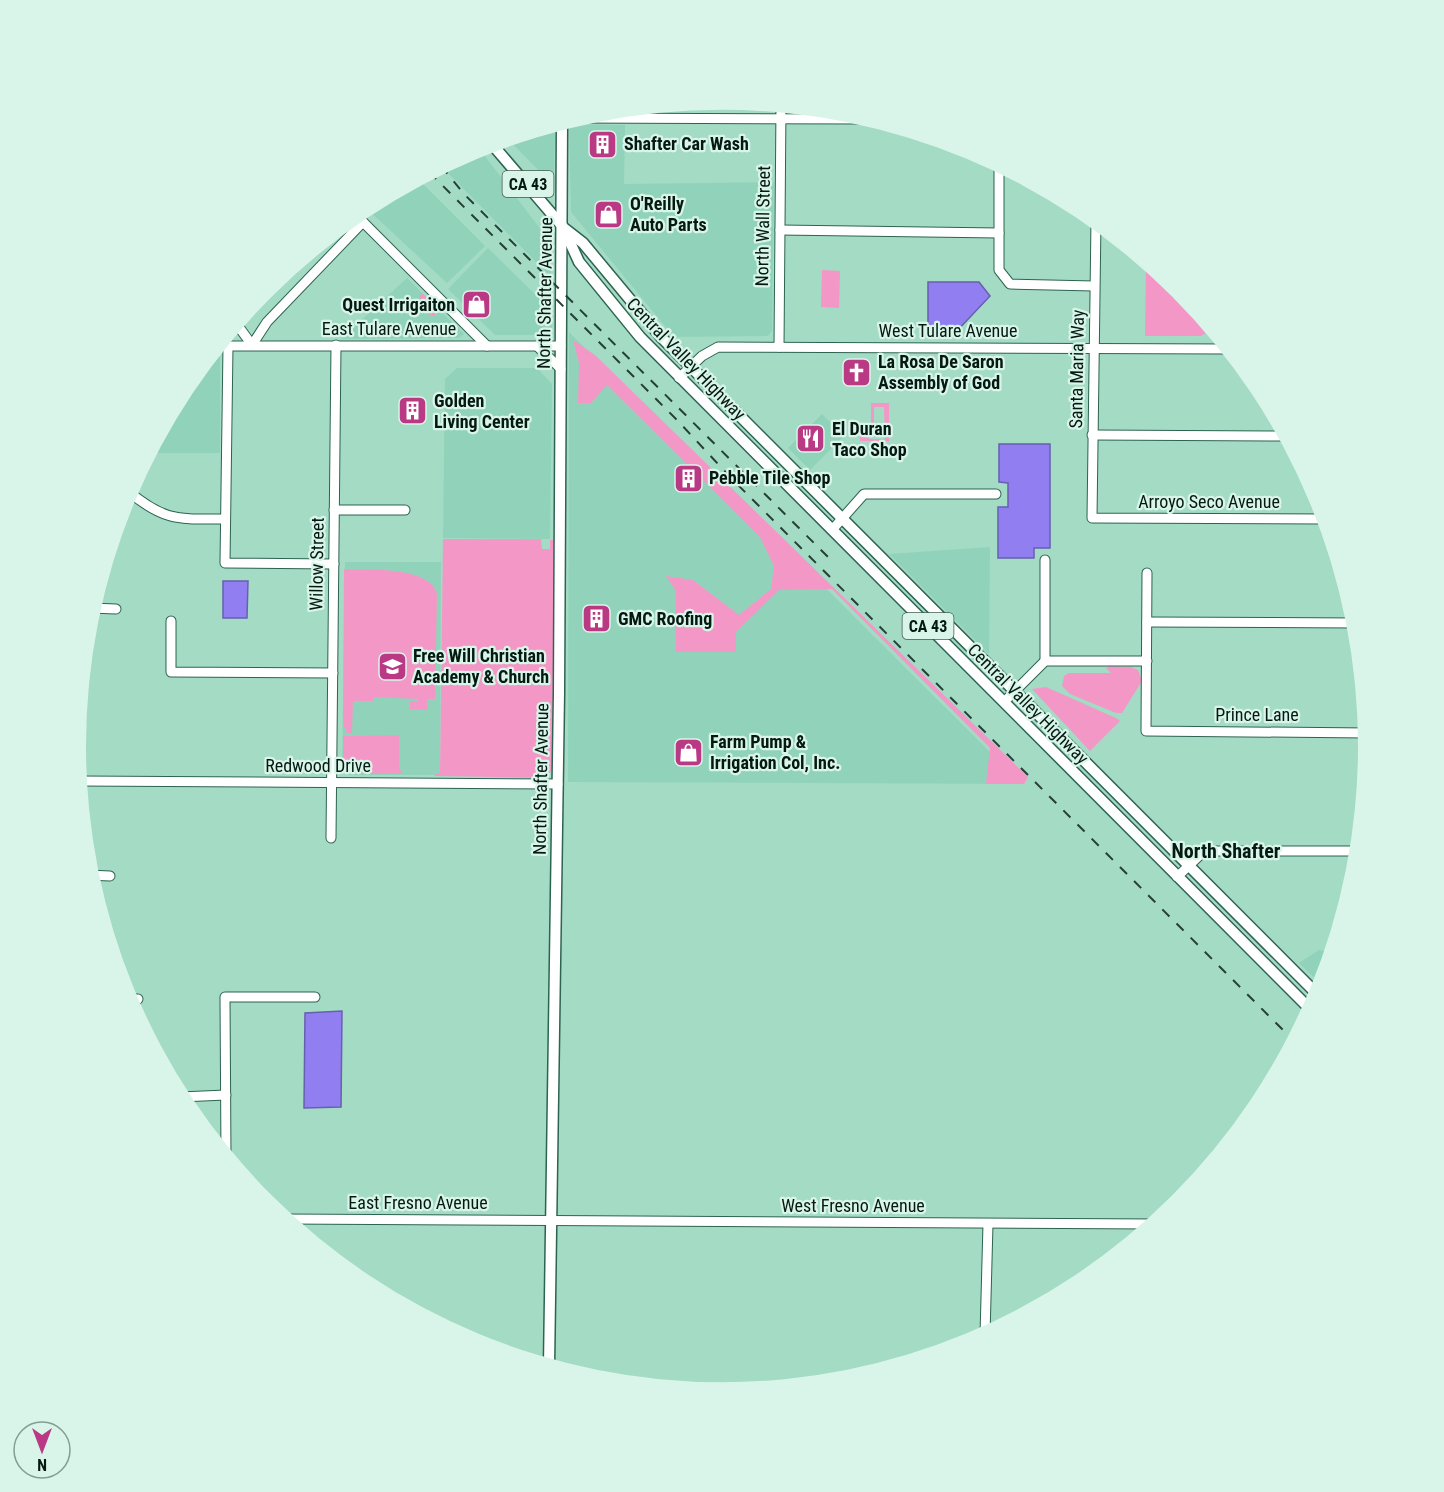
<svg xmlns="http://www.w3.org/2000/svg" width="1444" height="1492" font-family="'Roboto Condensed',sans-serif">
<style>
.built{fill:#91d3ba}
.green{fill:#f398c6}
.water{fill:#917ff1;stroke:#6760ae;stroke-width:1.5}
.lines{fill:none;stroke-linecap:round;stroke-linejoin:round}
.minor-casing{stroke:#2d6351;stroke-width:11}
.major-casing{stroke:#2d6351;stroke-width:13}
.minor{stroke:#fff;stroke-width:9}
.major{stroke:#fff;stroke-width:10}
.rail{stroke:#244036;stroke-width:2;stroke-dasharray:10 10;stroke-linecap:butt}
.labels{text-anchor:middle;stroke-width:4.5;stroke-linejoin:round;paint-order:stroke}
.shield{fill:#d9f5e9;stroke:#445b52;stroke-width:1.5}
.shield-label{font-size:16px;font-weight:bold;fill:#041912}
.poi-label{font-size:18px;font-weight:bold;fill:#041912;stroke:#d9f5e9;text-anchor:start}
.street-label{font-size:18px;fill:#041912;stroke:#d9f5e9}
.neighbourhood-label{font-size:20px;font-weight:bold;fill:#041912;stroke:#d9f5e9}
</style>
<rect width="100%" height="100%" fill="#a3dbc5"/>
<!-- built -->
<g class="built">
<polygon points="555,124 554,172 551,178 545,177 507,138"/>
<polygon points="569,124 625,125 624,184 774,182 772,331 768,336 674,337 571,212"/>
<polygon points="478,147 545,235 551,251 551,277 441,166"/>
<polygon points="418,179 485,246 447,283 365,207"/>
<polygon points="349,220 349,227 325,249 319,243"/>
<polygon points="488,248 549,308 552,327 544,335 495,335 448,289"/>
<polygon points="407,278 464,334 459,338 341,339"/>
<polygon points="569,332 1022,784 568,782"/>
<polygon points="210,354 220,357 220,453 149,453 184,386"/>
<polygon points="457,368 537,368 552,384 550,539 443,538 445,379"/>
<polygon points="822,414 844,436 810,470 788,448"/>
<polygon points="990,547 989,654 889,554"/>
<polygon points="345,562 441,562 440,775 349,775 342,771"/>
<polygon points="1319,950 1332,952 1322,985 1299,963"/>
</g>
<!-- green -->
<g class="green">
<polygon points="1146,261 1180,289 1212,329 1201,336 1145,336"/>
<polygon points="822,270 840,271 839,308 821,307"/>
<polygon points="422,293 439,311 434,316 416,310 424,302 419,297"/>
<polygon points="573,340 595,355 1028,777 1024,784 986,784 990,748 832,589 779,590 736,632 736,652 676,652 676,591 666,576 693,580 739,615 771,589 774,566 760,537 607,385 591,403 578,403 579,363"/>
<polygon points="871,403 889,403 889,441 860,441 860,425 874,425 874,432 869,432 869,439 885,439 884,407 874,407 874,423 871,423"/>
<polygon points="443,539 541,539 542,549 550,549 550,540 555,540 554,767 546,778 435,776 435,774 440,773"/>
<path d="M344,569C369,570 430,566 437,594L435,699H427V710L410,709V701H418V699L373,697V701H353L352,733H347L343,724Z"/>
<polygon points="1110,666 1131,667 1138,670 1142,681 1122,713 1116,713 1070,694 1062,686 1064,676 1069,673 1111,673 1106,668"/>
<polygon points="1046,687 1116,718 1120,721 1090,751 1032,689"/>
<polygon points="399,735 399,768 403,774 350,774 343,769 343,736"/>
</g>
<!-- water -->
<g class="water">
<polygon points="928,282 979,282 990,296 955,333 928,332"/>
<polygon points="999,444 1050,444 1050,548 1034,548 1034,558 998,558 998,507 1008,507 1008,483 999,482"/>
<polygon points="223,581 248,581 247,618 223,618"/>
<polygon points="342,1011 341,1107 304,1108 305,1013"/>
</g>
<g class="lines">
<defs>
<g id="minor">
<polyline points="575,118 872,119"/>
<polyline points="999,164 999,270 1010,284 1094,286"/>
<polyline points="355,214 487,346"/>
<polyline points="1096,220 1092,518 1326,519"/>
<polyline points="780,230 999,233"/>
<polyline points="236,323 252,345 267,322 363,222"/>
<polyline points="218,346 561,346"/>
<polyline points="228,346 225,563 334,564"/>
<polyline points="537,346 561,369"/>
<polyline points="779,347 781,105"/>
<polyline points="679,378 702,356 718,347 1229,349"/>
<polyline points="1092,435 1286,436"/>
<path d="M128,491C165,522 179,519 225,519"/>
<polyline points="334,510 405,510"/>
<polyline points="832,530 864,494 996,494"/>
<polyline points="1147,573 1146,731 1368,733"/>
<polyline points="91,608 116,609"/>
<polyline points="171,621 171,672 333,673"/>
<polyline points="1147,622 1357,623"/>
<polyline points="1045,661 1045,560"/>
<polyline points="1004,702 1045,661 1147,661"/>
<polyline points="78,781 558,784"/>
<polyline points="331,838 336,345"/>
<polyline points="88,875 110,876"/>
<polyline points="1177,877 1200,855 1215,851 1359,851"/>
<polyline points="127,999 138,999"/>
<polyline points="180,1097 226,1095"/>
<polyline points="226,1157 225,997 315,997"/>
<polyline points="284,1219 1155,1224"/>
<polyline points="985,1335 988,1224"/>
</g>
<g id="major">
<polyline points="491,143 563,227 579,262 640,337 1311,1010"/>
<polyline points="565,229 583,243 662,338 1319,996"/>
<polyline points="549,1366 559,693 562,122"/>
</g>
</defs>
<!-- minor casing -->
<use href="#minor" class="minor-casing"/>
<!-- major casing -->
<use href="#major" class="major-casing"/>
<!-- minor -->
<use href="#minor" class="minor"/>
<!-- major -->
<use href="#major" class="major"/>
<!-- rail -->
<g class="rail">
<polyline points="441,166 464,194 829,558"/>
<polyline points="429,172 678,421 732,479 1294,1041"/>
</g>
</g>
<!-- icons -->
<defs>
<symbol id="building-square" viewBox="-11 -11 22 22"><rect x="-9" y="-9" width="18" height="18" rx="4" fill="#b93984" stroke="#d9f5e9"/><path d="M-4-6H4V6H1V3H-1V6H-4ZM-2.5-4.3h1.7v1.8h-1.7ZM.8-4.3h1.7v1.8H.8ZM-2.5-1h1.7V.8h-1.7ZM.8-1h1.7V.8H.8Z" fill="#fff"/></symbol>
<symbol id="shop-square" viewBox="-11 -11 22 22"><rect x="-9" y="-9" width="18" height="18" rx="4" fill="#b93984" stroke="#d9f5e9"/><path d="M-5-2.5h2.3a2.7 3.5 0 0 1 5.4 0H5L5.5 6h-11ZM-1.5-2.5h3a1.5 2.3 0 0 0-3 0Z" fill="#fff"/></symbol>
<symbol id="church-square" viewBox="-11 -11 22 22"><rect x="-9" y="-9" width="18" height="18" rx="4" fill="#b93984" stroke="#d9f5e9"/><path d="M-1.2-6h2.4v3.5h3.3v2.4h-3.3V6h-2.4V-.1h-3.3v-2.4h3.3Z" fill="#fff"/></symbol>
<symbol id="restaurant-square" viewBox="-11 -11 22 22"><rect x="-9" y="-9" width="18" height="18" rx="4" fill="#b93984" stroke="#d9f5e9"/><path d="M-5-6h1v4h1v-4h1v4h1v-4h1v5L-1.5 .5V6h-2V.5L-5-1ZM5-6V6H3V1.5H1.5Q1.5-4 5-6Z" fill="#fff"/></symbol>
<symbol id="school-square" viewBox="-11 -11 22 22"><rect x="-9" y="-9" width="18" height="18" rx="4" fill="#b93984" stroke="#d9f5e9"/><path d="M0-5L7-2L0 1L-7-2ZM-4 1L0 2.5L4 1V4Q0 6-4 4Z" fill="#fff"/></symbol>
</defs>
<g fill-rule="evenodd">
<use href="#building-square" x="586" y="128" width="33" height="33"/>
<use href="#shop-square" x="592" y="198" width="33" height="33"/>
<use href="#shop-square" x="460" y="288" width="33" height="33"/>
<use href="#church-square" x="840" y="356" width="33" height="33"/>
<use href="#building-square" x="396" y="394" width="33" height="33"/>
<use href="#restaurant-square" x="794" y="422" width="33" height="33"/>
<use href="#building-square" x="672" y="462" width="33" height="33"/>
<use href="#building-square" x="580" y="602" width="33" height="33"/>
<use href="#school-square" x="376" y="650" width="33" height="33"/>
<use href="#shop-square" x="672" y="736" width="33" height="33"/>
</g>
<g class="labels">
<!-- shield labels -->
<g class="shield">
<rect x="502.5" y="171" width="51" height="26" rx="4.5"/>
<rect x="902.5" y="613" width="51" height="26" rx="4.5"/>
</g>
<g class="shield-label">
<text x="528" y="190">CA 43</text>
<text x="928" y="632">CA 43</text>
</g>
<!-- poi labels -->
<g class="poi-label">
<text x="624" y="150">Shafter Car Wash</text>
<text x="630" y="210">O'Reilly<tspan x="630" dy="21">Auto Parts</tspan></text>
<text x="455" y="311" text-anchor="end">Quest Irrigaiton</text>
<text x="878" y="368">La Rosa De Saron<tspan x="878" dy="21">Assembly of God</tspan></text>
<text x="434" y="407">Golden<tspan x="434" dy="21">Living Center</tspan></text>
<text x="832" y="435">El Duran<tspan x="832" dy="21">Taco Shop</tspan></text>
<text x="709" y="484">Pebble Tile Shop</text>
<text x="618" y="625">GMC Roofing</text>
<text x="413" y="662">Free Will Christian<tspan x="413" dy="21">Academy &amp; Church</tspan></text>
<text x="710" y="748">Farm Pump &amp;<tspan x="710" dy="21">Irrigation Col, Inc.</tspan></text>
</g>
<!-- street labels -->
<g class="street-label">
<text transform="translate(763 226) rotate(-89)" y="6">North Wall Street</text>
<text transform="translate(545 293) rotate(-89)" y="6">North Shafter Avenue</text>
<text x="389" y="335">East Tulare Avenue</text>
<text x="948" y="337">West Tulare Avenue</text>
<text transform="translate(686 359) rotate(46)" y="6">Central Valley Highway</text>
<text transform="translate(1077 369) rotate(-89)" y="6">Santa Maria Way</text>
<text x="1209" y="508">Arroyo Seco Avenue</text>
<text transform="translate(317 564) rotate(-89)" y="6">Willow Street</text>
<text transform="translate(1028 704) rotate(45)" y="6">Central Valley Highway</text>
<text x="1257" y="721">Prince Lane</text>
<text x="318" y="772">Redwood Drive</text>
<text transform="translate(541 779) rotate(-89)" y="6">North Shafter Avenue</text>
<text x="418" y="1209">East Fresno Avenue</text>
<text x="853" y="1212">West Fresno Avenue</text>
</g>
<!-- neighbourhood labels -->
<g class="neighbourhood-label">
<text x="1226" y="858">North Shafter</text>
</g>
</g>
<!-- crop -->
<path d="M0 0H1444V1492H0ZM86 746a636 636 0 1 1 1272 0a636 636 0 1 1-1272 0Z" fill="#d9f5e9" fill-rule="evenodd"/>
<!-- north arrow -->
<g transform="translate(42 1450) rotate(180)"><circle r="28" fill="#d9f5e9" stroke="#849d93" stroke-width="1.5"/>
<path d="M0-4.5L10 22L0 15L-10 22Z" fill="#b93984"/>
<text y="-9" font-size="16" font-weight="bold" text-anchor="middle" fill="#041912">N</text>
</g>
</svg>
